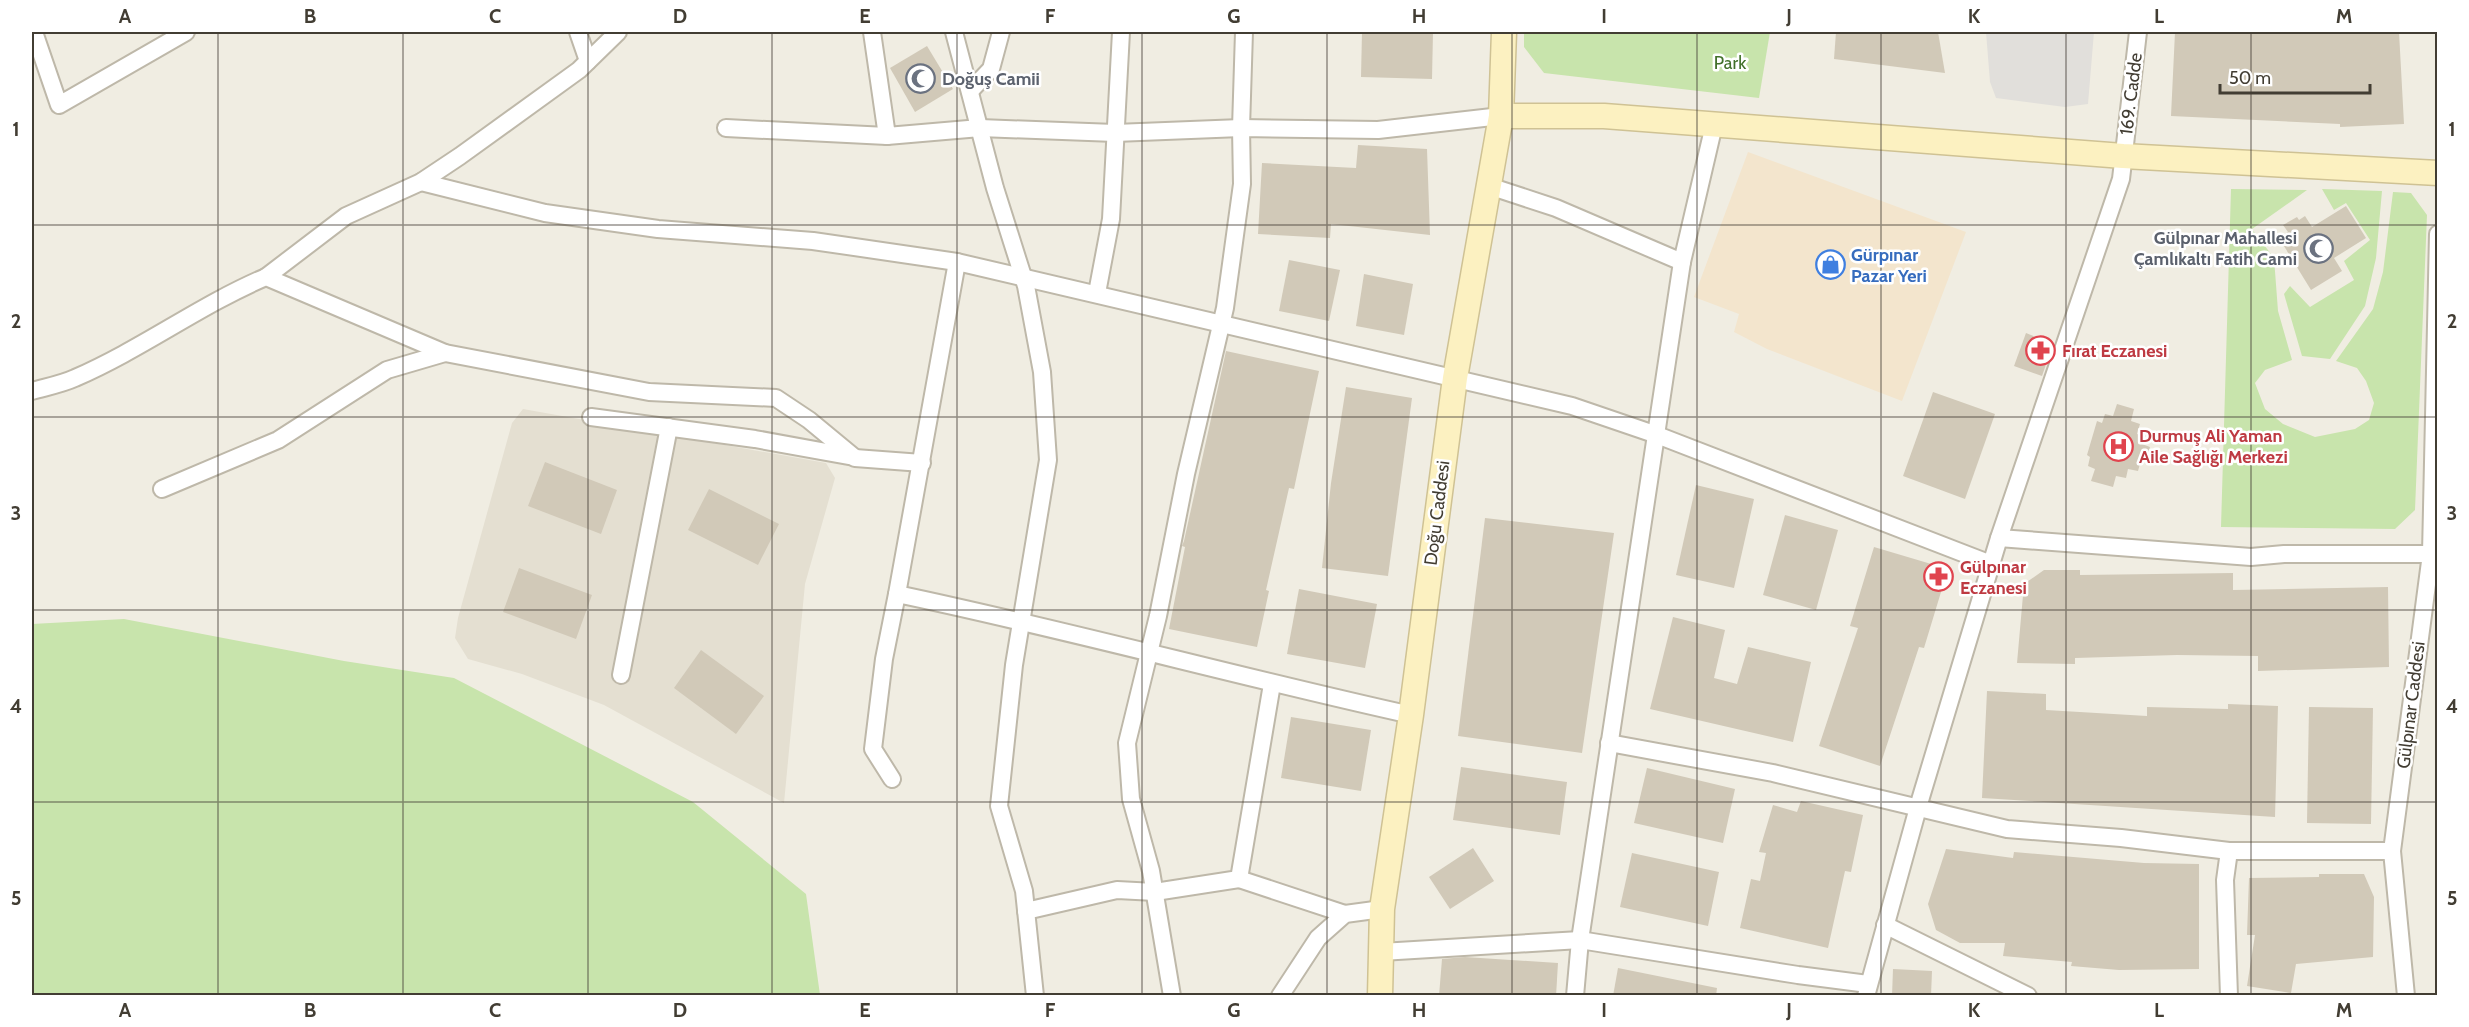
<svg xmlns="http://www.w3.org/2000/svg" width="2469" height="1027" font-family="Cabin,sans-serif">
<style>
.residential{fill:#e4dfd1}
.commercial{fill:#f3e5cd}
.green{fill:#c8e4ac}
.parking{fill:#e1dfdb}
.building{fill:#d1c9b8}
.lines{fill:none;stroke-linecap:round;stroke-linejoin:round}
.street-casing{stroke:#beb8a9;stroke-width:20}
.secondary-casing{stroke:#cfc294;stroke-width:27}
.street{stroke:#fff;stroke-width:16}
.secondary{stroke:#fcf1c1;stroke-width:24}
.grid{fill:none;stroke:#423d33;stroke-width:1.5;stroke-opacity:0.55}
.labels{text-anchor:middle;stroke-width:5;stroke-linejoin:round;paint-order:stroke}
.park-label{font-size:18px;fill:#41702a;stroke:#fff}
.worship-label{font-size:18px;font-weight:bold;fill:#5b616d;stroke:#fff;text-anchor:start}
.street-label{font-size:18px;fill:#423d33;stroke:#fff}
.shop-label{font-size:18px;font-weight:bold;fill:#366cbe;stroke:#fff;text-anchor:start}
.health-label{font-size:18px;font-weight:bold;fill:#be3a42;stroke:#fff;text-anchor:start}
.neatline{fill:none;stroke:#423d33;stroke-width:2}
.grid-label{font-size:20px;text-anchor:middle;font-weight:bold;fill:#423d33}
</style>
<rect width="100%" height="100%" fill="#f0ede2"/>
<!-- residential -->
<polygon class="residential" points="523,409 826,463 835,478 805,584 784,803 604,705 522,674 468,659 455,638 458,618 512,423"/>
<!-- commercial -->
<polygon class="commercial" points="1748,152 1966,232 1902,401 1767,349 1734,332 1739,314 1694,297"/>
<!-- green -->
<g class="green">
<polygon points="1524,32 1770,32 1759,98 1544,73 1524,47"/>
<polygon points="2231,189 2307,190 2252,229 2274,258 2278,311 2292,360 2265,370 2255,383 2265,409 2283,424 2315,437 2355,429 2369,420 2374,403 2366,381 2357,368 2336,361 2373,309 2383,272 2393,192 2411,193 2427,215 2415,510 2395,529 2221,527"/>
<polygon points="2322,189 2382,191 2376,258 2365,306 2330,359 2302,356 2284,294 2290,286 2310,307 2354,280 2344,261 2370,240 2346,203 2334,210"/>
<polygon points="124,619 344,661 454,678 693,802 806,894 820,995 32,995 32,624"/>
</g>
<!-- parking -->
<polygon class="parking" points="1986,32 2094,32 2088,104 2065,107 1996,98 1990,82"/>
<!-- building -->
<g class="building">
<polygon points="1362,32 1433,32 1432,79 1361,77"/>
<polygon points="1836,32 1938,32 1945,73 1834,59"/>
<polygon points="2175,32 2399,32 2404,124 2340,127 2340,124 2171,116"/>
<polygon points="927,46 953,89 915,112 890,68"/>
<polygon points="1358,145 1427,149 1430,235 1331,224 1330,238 1258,234 1262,163 1356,168"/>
<polygon points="2346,206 2366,238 2334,258 2342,271 2311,290 2279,238 2288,232 2283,225 2297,217 2299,220 2305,216 2312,227"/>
<polygon points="1289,260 1340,270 1329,321 1279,311"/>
<polygon points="1364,274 1413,284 1404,335 1356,326"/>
<polygon points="2026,333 2053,344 2042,376 2014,366"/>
<polygon points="1226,351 1319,371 1294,489 1289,488 1266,590 1269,591 1257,647 1169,629 1185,547 1182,546 1184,541"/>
<polygon points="1346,387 1412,398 1388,576 1322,568 1331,483"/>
<polygon points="1933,392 1995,414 1965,499 1903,476"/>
<polygon points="2117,404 2134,409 2131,421 2140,424 2137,434 2144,436 2142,444 2150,447 2146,460 2141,460 2138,471 2128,469 2126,478 2116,476 2113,487 2091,481 2095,469 2088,466 2090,457 2087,455 2097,421 2102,423 2105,414 2113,416"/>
<polygon points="545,462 617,490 601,534 528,506"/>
<polygon points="1696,485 1754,499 1734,588 1676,575"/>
<polygon points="709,489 779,524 758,565 688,530"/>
<polygon points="1785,515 1838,530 1816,610 1763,595"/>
<polygon points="1485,518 1614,533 1582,753 1458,736"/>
<polygon points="1874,547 1948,569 1924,648 1919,647 1880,766 1819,746 1858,628 1850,626"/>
<polygon points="519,568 592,595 576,639 503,612"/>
<polygon points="2044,570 2080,570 2080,575 2233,573 2233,590 2388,587 2389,667 2258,671 2258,656 2177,655 2075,658 2075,664 2017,663 2024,584"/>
<polygon points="1299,589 1377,604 1365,668 1287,654"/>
<polygon points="1673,617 1725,630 1714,678 1737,684 1748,647 1811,662 1793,742 1650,709"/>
<polygon points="701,650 764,696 736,734 674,688"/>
<polygon points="1987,691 2046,694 2046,710 2147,716 2147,707 2228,709 2228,704 2278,706 2275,817 1982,798"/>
<polygon points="2309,707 2373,708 2371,824 2307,823"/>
<polygon points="1291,717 1371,730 1361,791 1281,778"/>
<polygon points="1461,767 1567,782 1560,835 1453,820"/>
<polygon points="1647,768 1735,789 1723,843 1634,823"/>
<polygon points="1801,801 1863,815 1851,872 1845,871 1828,948 1740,928 1751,879 1760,881 1766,853 1759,852 1773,805 1797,812"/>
<polygon points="1473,848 1494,881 1450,909 1429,877"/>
<polygon points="1946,849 2013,858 2014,852 2144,863 2199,864 2199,969 2119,970 2071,966 2072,962 2003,956 2005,943 1960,943 1936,930 1928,904"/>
<polygon points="1632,853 1719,872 1708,926 1620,907"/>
<polygon points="2319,874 2364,874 2374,897 2373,957 2296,964 2291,993 2247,986 2255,935 2247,935 2249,878 2319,877"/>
<polygon points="1465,957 1558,963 1556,996 1439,996 1442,959"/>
<polygon points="1618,968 1717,988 1716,996 1613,996"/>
<polygon points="1893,969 1932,971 1931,996 1892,996"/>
</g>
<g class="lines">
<defs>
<g id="street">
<polyline points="34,32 59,105 186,32"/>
<polyline points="578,32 588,61"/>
<polyline points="872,32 887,136 980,128 1115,133 1241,128 1378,130 1501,116"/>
<polyline points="954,32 995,188 1026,286 1042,372 1048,460 1014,665 999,806 1024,891 1035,996"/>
<polyline points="970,91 991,69 1001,32"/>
<polyline points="726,128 887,136"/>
<polyline points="421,182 545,213 658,229 813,241 957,262"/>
<polyline points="1489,186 1556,208 1682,262"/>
<polyline points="266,277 346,216 421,182 460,156 579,70 618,32"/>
<polyline points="1097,293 1111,219 1121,32"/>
<path d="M32,391C46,387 62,384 75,378C142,349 200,305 266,277L445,353L649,392L776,398L809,420L855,458L922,463"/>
<polyline points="591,417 755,439 854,457"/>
<polyline points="162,489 278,440 387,370 445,353"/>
<polyline points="1999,538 2251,557 2284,554 2438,554"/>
<polyline points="897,594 957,262 1572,406 1657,435 1991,564"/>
<polyline points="621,675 669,427"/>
<polyline points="1609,743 1773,773 2007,829 2121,838 2229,851 2392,851"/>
<path d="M892,779L873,749L884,659L897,594C1069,630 1239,677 1411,715"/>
<polyline points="2229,851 2225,880 2229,996"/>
<polyline points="1239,879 1345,914"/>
<polyline points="1026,911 1117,890 1155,892 1239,879 1272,684"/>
<polyline points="1885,925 2028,996"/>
<polyline points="1381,952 1580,940 1798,975 1868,984"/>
<polyline points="1172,996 1151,871 1131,799 1127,743 1158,616 1186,474 1225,308 1242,184 1241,128 1244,32"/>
<polyline points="1280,996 1318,938 1345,914 1382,909"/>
<polyline points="1575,996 1580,940 1682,262 1714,125"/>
<polyline points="1866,996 1921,797 1999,538 2121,179 2138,32"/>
<polyline points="2406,996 2392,851 2431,554 2438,234"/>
</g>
<g id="secondary">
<polyline points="1501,116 1604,116 2123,156 2438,173"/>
<polyline points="1380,996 1382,909 1411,715 1455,378 1501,116 1504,32"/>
</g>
</defs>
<!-- street casing -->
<use href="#street" class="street-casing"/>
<!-- secondary casing -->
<use href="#secondary" class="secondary-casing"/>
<!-- street -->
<use href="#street" class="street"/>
<!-- secondary -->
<use href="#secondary" class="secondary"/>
</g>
<!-- grid -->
<path class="grid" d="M218,32V996M403,32V996M588,32V996M772,32V996M957,32V996M1142,32V996M1327,32V996M1512,32V996M1697,32V996M1881,32V996M2066,32V996M2251,32V996M32,225H2438M32,417H2438M32,610H2438M32,802H2438"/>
<!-- icons -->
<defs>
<symbol id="mosque-ring" viewBox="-11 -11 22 22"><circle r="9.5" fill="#fff" stroke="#6b7280" stroke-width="1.5"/><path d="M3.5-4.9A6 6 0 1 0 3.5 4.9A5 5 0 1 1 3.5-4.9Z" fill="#6b7280"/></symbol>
<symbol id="shop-ring" viewBox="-11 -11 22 22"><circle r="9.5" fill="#fff" stroke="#3f7fe0" stroke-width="1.5"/><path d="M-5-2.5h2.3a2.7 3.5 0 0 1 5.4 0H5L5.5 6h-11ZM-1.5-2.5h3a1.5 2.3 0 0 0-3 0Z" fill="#3f7fe0"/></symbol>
<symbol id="pharmacy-ring" viewBox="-11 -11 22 22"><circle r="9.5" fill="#fff" stroke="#e0444e" stroke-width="1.5"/><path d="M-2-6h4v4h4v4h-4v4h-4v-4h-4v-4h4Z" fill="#e0444e"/></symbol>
<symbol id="hospital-ring" viewBox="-11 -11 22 22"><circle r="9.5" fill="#fff" stroke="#e0444e" stroke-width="1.5"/><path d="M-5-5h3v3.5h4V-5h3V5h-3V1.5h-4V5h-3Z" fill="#e0444e"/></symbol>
</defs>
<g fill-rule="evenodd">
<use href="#mosque-ring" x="904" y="62" width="33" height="33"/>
<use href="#mosque-ring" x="2302" y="232" width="33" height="33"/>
<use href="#shop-ring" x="1814" y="248" width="33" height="33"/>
<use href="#pharmacy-ring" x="2024" y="334" width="33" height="33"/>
<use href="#hospital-ring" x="2102" y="430" width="33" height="33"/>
<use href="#pharmacy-ring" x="1922" y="560" width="33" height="33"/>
</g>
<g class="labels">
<!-- park labels -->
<g class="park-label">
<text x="1730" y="69">Park</text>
</g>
<!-- worship labels -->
<g class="worship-label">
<text x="942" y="85">Doğuş Camii</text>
<text x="2297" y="244" text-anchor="end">Gülpınar Mahallesi<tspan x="2297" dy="21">Çamlıkaltı Fatih Cami</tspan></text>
</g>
<!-- street labels -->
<g class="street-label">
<text transform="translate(2131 94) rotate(-83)" y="6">169. Cadde</text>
<text transform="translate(1437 513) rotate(-83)" y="6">Doğu Caddesi</text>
<text transform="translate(2411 705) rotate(-83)" y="6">Gülpınar Caddesi</text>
</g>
<!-- shop labels -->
<g class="shop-label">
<text x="1851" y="261">Gürpınar<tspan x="1851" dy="21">Pazar Yeri</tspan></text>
</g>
<!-- health labels -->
<g class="health-label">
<text x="2062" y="357">Fırat Eczanesi</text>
<text x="2139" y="442">Durmuş Ali Yaman<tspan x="2139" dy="21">Aile Sağlığı Merkezi</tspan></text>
<text x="1960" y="573">Gülpınar<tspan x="1960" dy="21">Eczanesi</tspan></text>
</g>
</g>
<!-- border -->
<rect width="2469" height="1027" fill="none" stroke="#ffffff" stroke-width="66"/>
<!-- scale -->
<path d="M2220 84v9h150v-9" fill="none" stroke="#423d33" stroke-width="3"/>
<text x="2229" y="84" font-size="18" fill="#423d33" stroke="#ffffff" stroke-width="4.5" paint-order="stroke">50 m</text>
<rect x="33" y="33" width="2403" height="961" class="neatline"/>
<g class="grid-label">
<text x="125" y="23">A</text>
<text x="310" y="23">B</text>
<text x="495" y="23">C</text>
<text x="680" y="23">D</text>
<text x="865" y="23">E</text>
<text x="1050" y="23">F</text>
<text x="1234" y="23">G</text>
<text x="1419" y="23">H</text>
<text x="1604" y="23">I</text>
<text x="1789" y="23">J</text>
<text x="1974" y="23">K</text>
<text x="2159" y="23">L</text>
<text x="2344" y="23">M</text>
<text x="16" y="136">1</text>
<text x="2452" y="136">1</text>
<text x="16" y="328">2</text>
<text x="2452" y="328">2</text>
<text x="16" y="520">3</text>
<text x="2452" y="520">3</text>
<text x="16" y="713">4</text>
<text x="2452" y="713">4</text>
<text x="16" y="905">5</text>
<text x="2452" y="905">5</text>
<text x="125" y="1017">A</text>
<text x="310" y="1017">B</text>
<text x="495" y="1017">C</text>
<text x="680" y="1017">D</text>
<text x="865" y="1017">E</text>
<text x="1050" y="1017">F</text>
<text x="1234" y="1017">G</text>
<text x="1419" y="1017">H</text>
<text x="1604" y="1017">I</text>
<text x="1789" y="1017">J</text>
<text x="1974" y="1017">K</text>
<text x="2159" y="1017">L</text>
<text x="2344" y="1017">M</text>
</g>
</svg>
